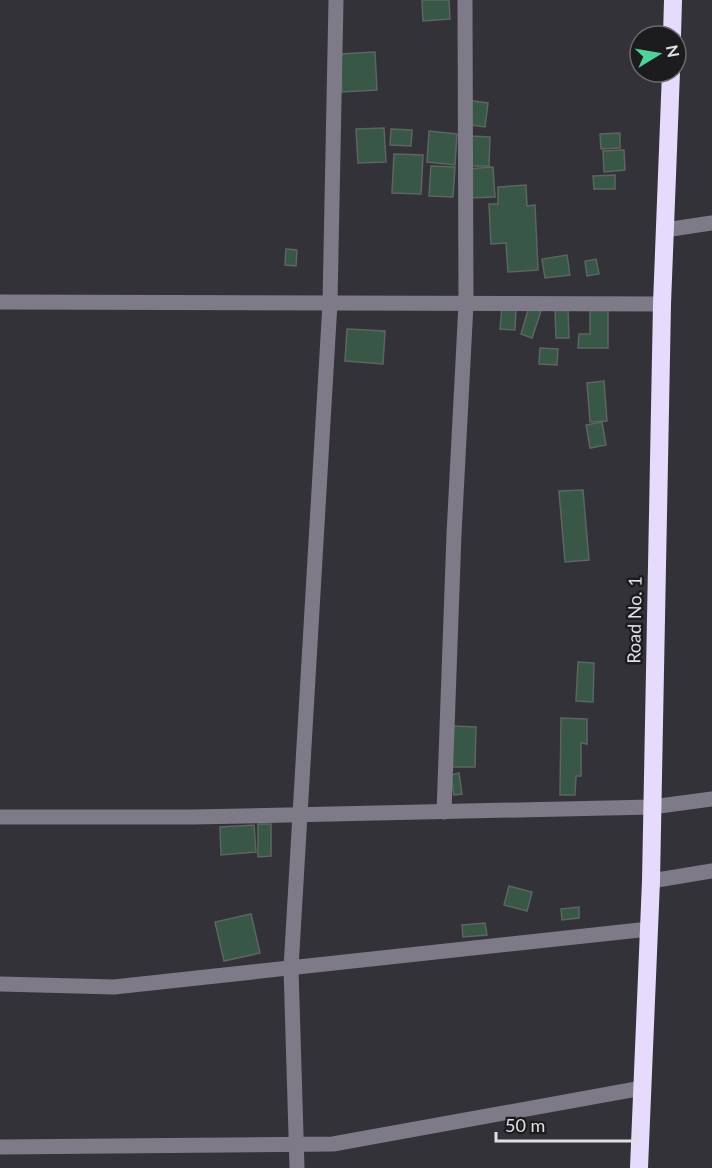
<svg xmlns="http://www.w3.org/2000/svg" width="712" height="1168" font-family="Lato,sans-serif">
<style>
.building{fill:#385747;stroke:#5c6560;stroke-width:1.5}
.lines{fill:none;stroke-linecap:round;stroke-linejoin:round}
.minor{stroke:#7e7a87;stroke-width:15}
.highway{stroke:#e6dbfc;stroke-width:18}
.labels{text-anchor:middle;stroke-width:5;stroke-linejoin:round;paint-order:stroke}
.street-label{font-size:18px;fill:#e0dfe4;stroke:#1c1b1e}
</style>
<rect width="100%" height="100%" fill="#343239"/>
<!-- building -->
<g class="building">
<polygon points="422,0 449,0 450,19 423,21"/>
<polygon points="375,52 377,90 342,92 340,54"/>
<polygon points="467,100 488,103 485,127 464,124"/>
<polygon points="384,128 386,162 358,163 356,129"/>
<polygon points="391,129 412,130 411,146 390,145"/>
<polygon points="429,131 457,134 455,165 427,162"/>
<polygon points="620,133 620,148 601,149 600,134"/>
<polygon points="469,136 490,137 489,166 468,166"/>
<polygon points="624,150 625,170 604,172 603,151"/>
<polygon points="394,154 423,155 421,194 392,193"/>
<polygon points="431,166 455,167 453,197 429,196"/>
<polygon points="493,167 495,197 468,198 467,169"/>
<polygon points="615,175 615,189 594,189 593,176"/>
<polygon points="526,185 527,206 535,205 538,270 508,272 506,243 491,244 489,204 498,204 498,187"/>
<polygon points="286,249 297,250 296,266 285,265"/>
<polygon points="567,255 570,275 545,278 542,259"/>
<polygon points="596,259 599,274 587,276 585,261"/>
<polygon points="590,301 608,301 608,348 578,348 579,334 590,334"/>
<polygon points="502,307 516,309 515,330 500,329"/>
<polygon points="529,307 541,311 532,338 521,334"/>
<polygon points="555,309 568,309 569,338 556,338"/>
<polygon points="347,329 385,331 383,364 345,361"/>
<polygon points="540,348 558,349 557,365 539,364"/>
<polygon points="604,381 607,421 590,422 587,383"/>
<polygon points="602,422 606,445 590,448 586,425"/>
<polygon points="583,490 589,560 565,562 559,491"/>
<polygon points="578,662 594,663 593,702 576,701"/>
<polygon points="561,718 587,719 587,744 581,743 581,776 576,776 575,795 560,795"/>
<polygon points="452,726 476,727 475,767 451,767"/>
<polygon points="459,773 462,794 454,795 451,775"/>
<polygon points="258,824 271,824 271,856 258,857"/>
<polygon points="254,825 256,852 221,855 220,827"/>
<polygon points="509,886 532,892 527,911 504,905"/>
<polygon points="579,907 579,918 562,920 561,909"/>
<polygon points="251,914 260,953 224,961 215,922"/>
<polygon points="485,923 487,935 463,937 462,925"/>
</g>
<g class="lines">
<!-- minor -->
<g class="minor">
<polyline points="665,230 712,223"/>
<polyline points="0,302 662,304"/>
<polyline points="444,812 454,534 466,304 465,0"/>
<polyline points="0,817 193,817 652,807 712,799"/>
<polyline points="651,881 712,871"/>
<polyline points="0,984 114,987 649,929"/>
<polyline points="0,1147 333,1144 642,1088"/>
<polyline points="297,1168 291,968 330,303 336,0"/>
</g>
<!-- highway -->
<g class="highway">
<polyline points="672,36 673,0"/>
<polyline points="639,1168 651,881 662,304 671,72"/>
</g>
</g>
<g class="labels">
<!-- street labels -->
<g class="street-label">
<text transform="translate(635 620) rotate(-89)" y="6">Road No. 1</text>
</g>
</g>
<!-- north arrow -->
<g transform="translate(658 54) rotate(79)"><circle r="28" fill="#1c1b1e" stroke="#6a696d" stroke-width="1.5"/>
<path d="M0-4.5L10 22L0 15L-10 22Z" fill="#4fd399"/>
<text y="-9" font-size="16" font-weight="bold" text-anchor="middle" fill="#e0dfe4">N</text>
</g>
<!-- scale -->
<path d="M496 1132v9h140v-9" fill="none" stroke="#e0dfe4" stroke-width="3"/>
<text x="505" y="1132" font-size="18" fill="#e0dfe4" stroke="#1c1b1e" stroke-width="4.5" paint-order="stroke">50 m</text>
</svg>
